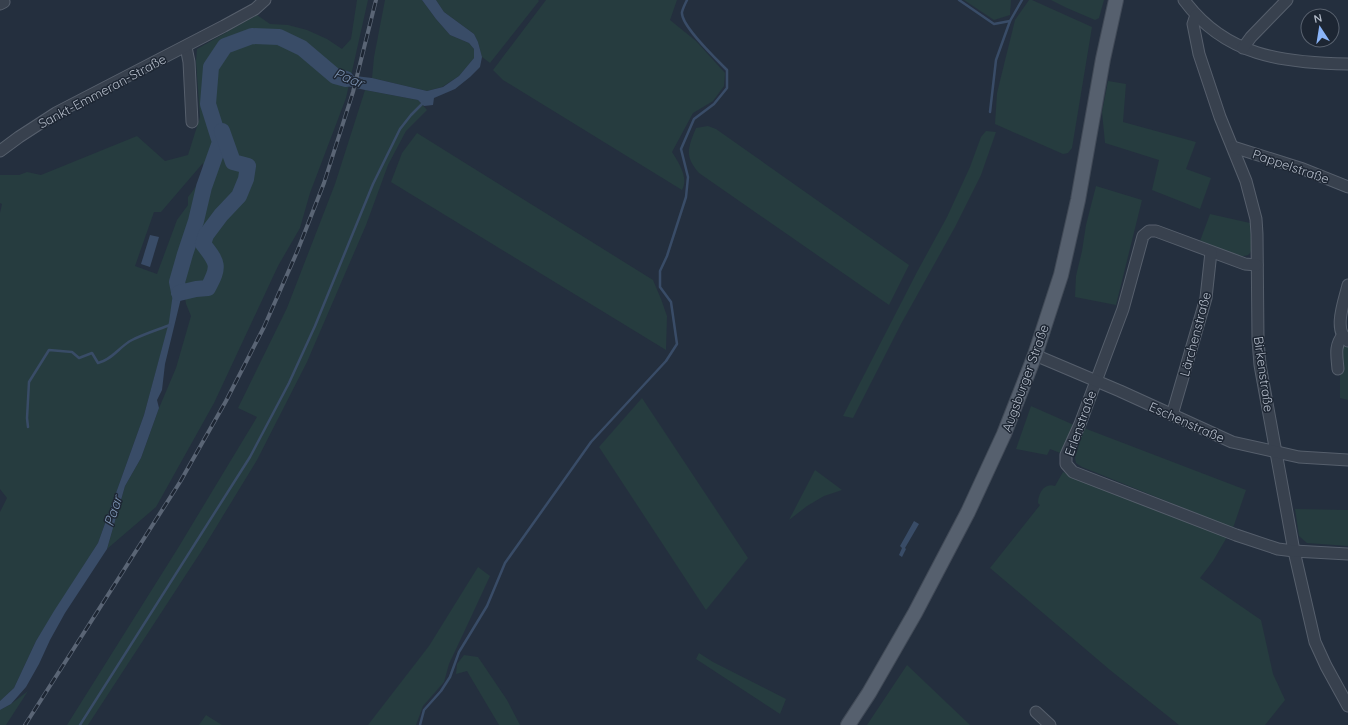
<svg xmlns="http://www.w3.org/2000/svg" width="1348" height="725" font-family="Quicksand,sans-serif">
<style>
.green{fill:#263c3f;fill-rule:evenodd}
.water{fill:#394c67}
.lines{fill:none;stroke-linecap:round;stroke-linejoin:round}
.stream{stroke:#394c67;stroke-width:2.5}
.river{stroke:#394c67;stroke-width:16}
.minor-casing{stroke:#565f6c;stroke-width:13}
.major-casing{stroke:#414a57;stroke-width:16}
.minor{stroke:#38414e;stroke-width:11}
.major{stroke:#56606e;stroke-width:14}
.rail-casing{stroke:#5a6575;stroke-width:4}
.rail{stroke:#1d2633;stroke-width:2.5;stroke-dasharray:8;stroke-linecap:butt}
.labels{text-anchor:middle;stroke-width:3;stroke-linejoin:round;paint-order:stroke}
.street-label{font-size:13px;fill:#b4bcc9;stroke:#1d2633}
.water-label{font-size:14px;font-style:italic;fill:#7c92b1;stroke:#1d2633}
</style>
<rect width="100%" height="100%" fill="#242f3e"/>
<!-- green -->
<g class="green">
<path d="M357,0H368L346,98L310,193L300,228L278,266L214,403L156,507L107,549L125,486L141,458L159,408L176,368L191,316L186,304L184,290L180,284L144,415L98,543L36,641L14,688L0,701V512L7,498L0,489V213L2,204L0,203V175H19L27,172L41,175L137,136L165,161L188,155L200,117L196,61L197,49L257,15L270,24L288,25L307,30L327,39L342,49L351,39ZM203,163C203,177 197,186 188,197V205L177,220L157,274L135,266L154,212H161Z"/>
<polygon points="385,0 422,0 436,19 450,35 469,43 474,49 474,58 459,76 442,87 427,91 372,78 374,57"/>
<polygon points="436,0 538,0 539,1 490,63 482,57 478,42 474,34 444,12"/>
<path d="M546,0H677L670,20L696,41L725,73L724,86L713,101L693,113L672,152C679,163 689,178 682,190L503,80L493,70Z"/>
<polygon points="964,0 1011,0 1010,15 994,20"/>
<polygon points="1029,0 1032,0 1092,27 1072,148 1068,153 1063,154 995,124 997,93 1015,20"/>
<polygon points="1051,0 1104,0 1099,18 1095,20 1067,8"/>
<polygon points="1108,81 1126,84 1123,122 1196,142 1186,169 1211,178 1200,209 1152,190 1159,160 1105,143 1102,112"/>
<polygon points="365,90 418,100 427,110 406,131 388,165 366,225 307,362 257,460 204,547 88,725 67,725 178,548 257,417 238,408 287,308 335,184"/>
<path d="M708,126L716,129L909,265L889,305L699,173C684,156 688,148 696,128Z"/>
<polygon points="986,131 996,132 981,175 955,227 901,324 853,418 843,416 917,272 947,217 970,167 981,137"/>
<polygon points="417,133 653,280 661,299 667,316 666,350 391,182 402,153"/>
<polygon points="1096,186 1142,200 1116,305 1075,297 1076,276 1082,251 1086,225"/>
<path d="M1210,214L1250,223C1250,230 1254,248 1250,253C1248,256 1244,256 1241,256L1200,241Z"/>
<polygon points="1344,345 1348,346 1348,400 1340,398 1340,347"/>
<polygon points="642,398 748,558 706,610 599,447"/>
<polygon points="1031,406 1074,425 1063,454 1050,449 1047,455 1016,449"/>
<polygon points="1084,428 1246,490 1233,528 1082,467 1076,463 1075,458"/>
<polygon points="815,470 842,490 824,496 807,506 789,520"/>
<path d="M1063,472L1227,537L1213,561L1200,578L1261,620L1273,674L1285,700L1265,725H1179L1110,670L990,568L1040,505L1038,503C1038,494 1044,482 1055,486Z"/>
<polygon points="1295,509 1348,510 1348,546 1307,543 1299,536"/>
<polygon points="478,567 490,576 465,630 449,664 444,682 423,706 416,725 368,725 429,646"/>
<polygon points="699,653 713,662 786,699 780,714 696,659"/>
<polygon points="464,655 478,657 507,700 520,725 499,725 467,671 456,674 457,664"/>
<polygon points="907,665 970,725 867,725"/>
<polygon points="28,691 6,725 0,725 0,710 11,704"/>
<polygon points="206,715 222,725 199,725"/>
</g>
<!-- water -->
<g class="water">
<polygon points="422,0 436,0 444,12 474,34 478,42 482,57 480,67 470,77 455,89 434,98 433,105 424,106 418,100 365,90 338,84 325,72 330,68 347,75 372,78 427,91 443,87 459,76 474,58 474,49 469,43 450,35 436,19"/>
<polygon points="150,235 159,237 150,267 141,264"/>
<polygon points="173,271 184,272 180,284 182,294 165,364 162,390 157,400 159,408 141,458 125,486 107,549 65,613 50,640 39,664 26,687 11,704 0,710 0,701 14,688 36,641 54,611 98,543 144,415 169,322 174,286"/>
<polygon points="914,521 919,524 905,548 906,549 902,557 899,555 902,548 900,546"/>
</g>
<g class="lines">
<!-- stream -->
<g class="stream">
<polyline points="959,0 994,24 1010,21"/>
<polyline points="990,112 996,60 1010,21 1022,0"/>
<path d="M28,427L27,418L29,382L49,350L72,352L79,358L92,353L98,363C112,360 120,346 132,340C144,334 157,330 170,325"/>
<polyline points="80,725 250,457 289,383 315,326 373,184 400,129 411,115 423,103"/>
<path d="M420,725L424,710L441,691L450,677L459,652L487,606L505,563L591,442L666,361L677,344L671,302L660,287V271L667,256L686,197L688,177L681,149L694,119L714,104L727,88V70C717,60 680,25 682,12C683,8 685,4 687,0"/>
</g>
<!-- river -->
<g class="river">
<polyline points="179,292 177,282 185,254 196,221 204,187 220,142 208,104 211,67 225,46 252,36 279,37 302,48 335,76 346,79"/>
<path d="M179,293L196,289L208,288C220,266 218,263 203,244L206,235L221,215L239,196L246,179L248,166L233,162L222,131"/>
</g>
<defs>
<g id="minor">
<path d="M1184,0C1225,56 1283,63 1348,64"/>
<polyline points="0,4 4,2"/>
<polyline points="1196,15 1193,24 1199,54 1220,117 1246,181 1256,219 1257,234 1258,340 1260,365 1294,551 1315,642 1326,666 1348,706"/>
<polyline points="186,47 189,62 192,122"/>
<polyline points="1243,48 1251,37 1287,0"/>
<polyline points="1233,147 1303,169 1348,187"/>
<polyline points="0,151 19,137 56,113 224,26 255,9 265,0"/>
<polyline points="1257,265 1245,264 1156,231 1149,231 1143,236 1123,309 1080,424 1066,455 1066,464 1073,472 1236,535 1278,549 1294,551 1348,554"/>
<path d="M1348,285C1345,299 1332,331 1348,341"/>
<polyline points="1035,355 1120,391 1232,442 1299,457 1348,460"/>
<path d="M1338,369C1337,356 1334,346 1343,335"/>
<polyline points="1172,415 1206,298 1211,252"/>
<polyline points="1036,712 1050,725"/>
</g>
<polyline id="major" points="848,725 869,693 915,613 968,512 1004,434 1035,355 1061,275 1078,200 1103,59 1116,0"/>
</defs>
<!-- minor casing -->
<use href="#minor" class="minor-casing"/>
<!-- major casing -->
<use href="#major" class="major-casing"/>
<!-- minor -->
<use href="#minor" class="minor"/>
<!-- major -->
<use href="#major" class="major"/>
<defs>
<polyline id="rail" points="25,725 180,482 226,401 264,327 297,252 324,183 353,92 376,0"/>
</defs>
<!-- rail casing -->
<use href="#rail" class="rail-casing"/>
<!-- rail -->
<use href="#rail" class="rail"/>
</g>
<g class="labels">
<!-- street labels -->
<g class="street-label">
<text transform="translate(102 91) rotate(-28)" y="5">Sankt-Emmeran-Straße</text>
<text transform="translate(1291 166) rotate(19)" y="5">Pappelstraße</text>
<text transform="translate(1195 334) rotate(-75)" y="5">Lärchenstraße</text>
<text transform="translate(1264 374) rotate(82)" y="5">Birkenstraße</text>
<text transform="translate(1025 378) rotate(-70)" y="5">Augsburger Straße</text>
<text transform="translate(1187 422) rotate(24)" y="5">Eschenstraße</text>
<text transform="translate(1080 423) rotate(-70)" y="5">Erlenstraße</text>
</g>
<!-- water labels -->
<g class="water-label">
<text transform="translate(349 78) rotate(21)" y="5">Paar</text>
<text transform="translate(113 511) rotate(-72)" y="5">Paar</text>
</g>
</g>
<!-- north arrow -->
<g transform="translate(1320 28) rotate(348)"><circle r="19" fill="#1d2633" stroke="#59626f"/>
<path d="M0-3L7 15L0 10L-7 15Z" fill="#8ab4f8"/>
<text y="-6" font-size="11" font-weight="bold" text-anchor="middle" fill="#b4bcc9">N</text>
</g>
</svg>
